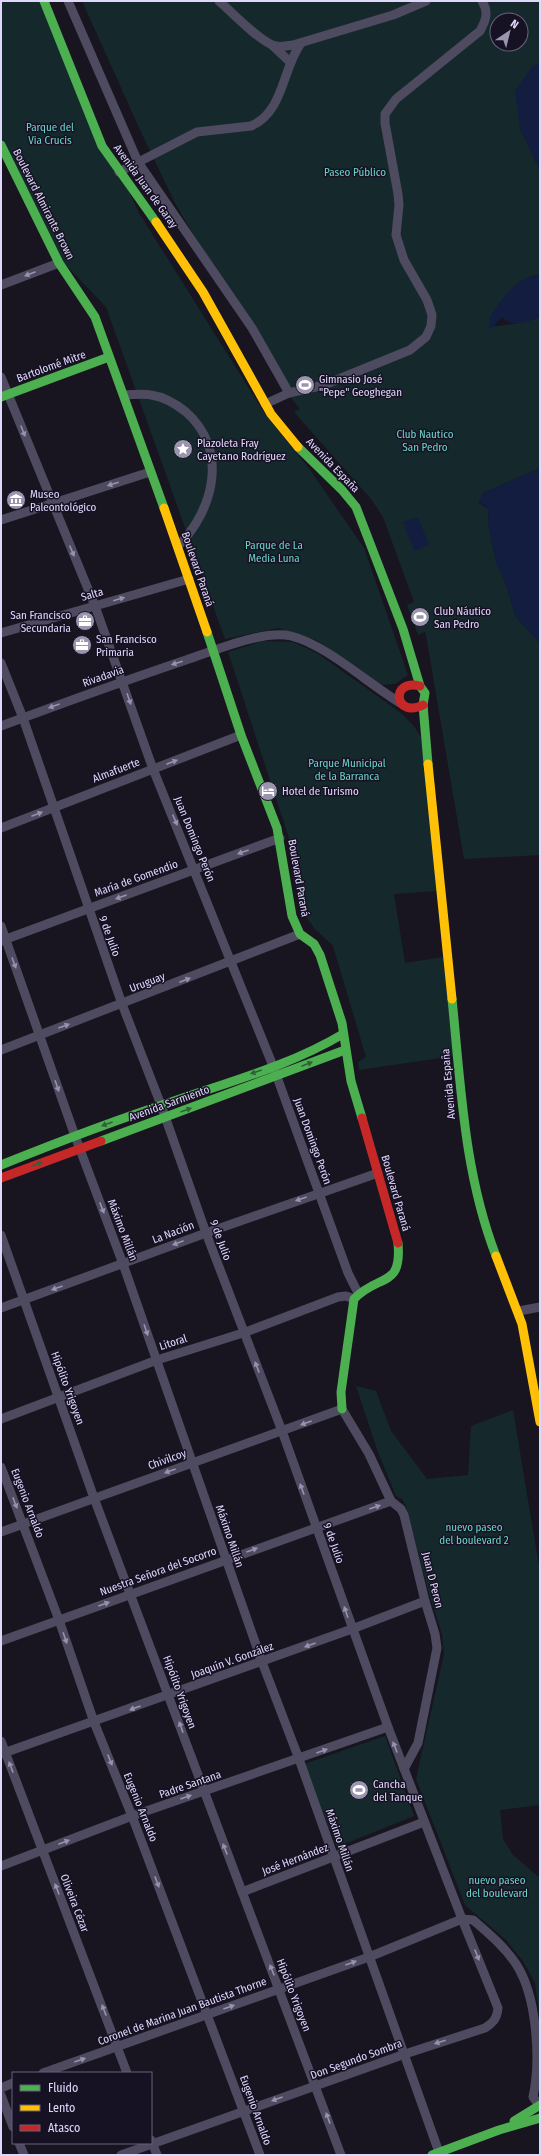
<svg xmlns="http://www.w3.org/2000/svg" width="541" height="2156" font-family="'Fira Sans Condensed',sans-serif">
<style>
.green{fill:#15292c;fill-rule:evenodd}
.water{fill:#121d40}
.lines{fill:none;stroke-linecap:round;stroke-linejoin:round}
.street{stroke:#4e4b60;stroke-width:9}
.fast{stroke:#4caf50;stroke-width:9}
.slow{stroke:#ffc107;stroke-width:9}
.jam{stroke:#c62828;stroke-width:9}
.oneway{fill:#9792ae}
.oneway2{fill:#32603a}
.labels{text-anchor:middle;stroke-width:3;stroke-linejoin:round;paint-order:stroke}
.park-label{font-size:11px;fill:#6ad5c7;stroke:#171124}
.street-label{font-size:11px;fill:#e0d8fb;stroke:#171124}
.poi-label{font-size:11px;fill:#e0d8fb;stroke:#171124;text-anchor:start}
</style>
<rect width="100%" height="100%" fill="#181520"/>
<!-- green -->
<g class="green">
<polygon points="1,1 48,1 94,118 139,213 265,414 308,467 364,548 408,675 395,684 378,685 316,640 278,628 225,639 106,307 62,261 8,155 1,136"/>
<path d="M82,1H540V62L531,68L520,128L540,171V275L531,276L520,282L489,327L514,324L540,317V468L483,493L479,503L488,509L489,528L496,562L504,579L516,617L540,643V855L464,859L426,635L425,632L418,635L407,605L414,602L383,517L371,499L294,412L300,409L283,388L175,203L141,132ZM497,20H521V44H497Z"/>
<polygon points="263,641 293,642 317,653 401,713 413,725 421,737 437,891 394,894 405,963 443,957 454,1056 359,1070 358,1062 366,1057 333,946 315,929 304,914 293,878 290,841 228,652"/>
<polygon points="356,1386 376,1391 391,1431 427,1479 468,1475 471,1426 513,1410 540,1572 540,1805 500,1810 503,1839 513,1855 540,1878 540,2019 535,1983 523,1961 505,1939 465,1905 416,1779 444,1654 442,1634 430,1597 406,1506 402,1499 396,1496 378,1452"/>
<polygon points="385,1736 414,1816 337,1847 304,1764"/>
</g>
<!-- water -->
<g class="water">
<polygon points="540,62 540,171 520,128 515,91 531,68"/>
<path d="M540,275V317C526,322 513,329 502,317L491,329L488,327L490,323L489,318C501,300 516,276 540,275Z"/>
<polygon points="540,468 540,643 516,617 504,579 496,562 489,528 488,509 479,501 483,493"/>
<polygon points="418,517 429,545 414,551 403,522"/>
</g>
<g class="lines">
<!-- street -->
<g class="street">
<polyline points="68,1 138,162 252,328 289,393"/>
<path d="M219,1C234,14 254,36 272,45C279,48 286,46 293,45L393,15L426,1"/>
<polyline points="272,45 290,62"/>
<path d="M119,172L197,132L251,126C284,112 282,69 301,43"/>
<polyline points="1,285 59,263"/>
<polyline points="1,377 95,606 153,769 273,1066 348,1273 358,1293"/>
<path d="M124,395C133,395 143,393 151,395C165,397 176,404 186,412C229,450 214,510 178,546"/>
<path d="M265,404L289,393L324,385L410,350L426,337L431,326L432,315L427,300L404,260L396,235L399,205L398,194L385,123V114L396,99L480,31C486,20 489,12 482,1"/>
<polyline points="1,520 150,472"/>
<polyline points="1,633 189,579"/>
<path d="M1,663L23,718L122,1004L161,1105L206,1233L282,1431L388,1727L462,1919L473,1920C488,1933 505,1947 516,1964C537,1996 541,2060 533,2097L540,2107"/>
<path d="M1,726C63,703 124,681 186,660C213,651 265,629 291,636C327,645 368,684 402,704"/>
<polyline points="1,828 241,735"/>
<polyline points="1,926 75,1136 123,1264 262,1662 299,1759 440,2155"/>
<polyline points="1,941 280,838"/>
<polyline points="1,1050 300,934"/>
<polyline points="1,1235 94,1498 341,2155"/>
<polyline points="1,1308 206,1233 378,1173"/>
<polyline points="519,1311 540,1307"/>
<polyline points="1,1419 157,1360 243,1333 338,1297 346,1296 354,1299"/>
<polyline points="1,1467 59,1620 94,1722 132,1816 260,2155"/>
<polyline points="1,1532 342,1409 369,1454 391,1501 401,1509 404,1515 425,1601 435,1634 437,1648 418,1743 404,1769"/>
<polyline points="1,1641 391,1501"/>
<polyline points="1,1741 127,2073"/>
<polyline points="1,1754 352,1629 425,1601"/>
<polyline points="1,1866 132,1816 388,1727"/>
<polyline points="242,1892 424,1822"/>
<path d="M43,2073L369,1957L462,1919L498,2008C497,2018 494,2022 485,2028L405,2054L121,2155"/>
<polyline points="1,2088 13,2083"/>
<polyline points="1,2095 13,2127"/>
<polyline points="151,2140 157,2155"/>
<polyline points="19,2143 24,2155"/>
</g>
<!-- fast -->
<g class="fast">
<polyline points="44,1 102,146 156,222"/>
<polyline points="1,145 59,263 95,317 164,508"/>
<polyline points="1,397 109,357"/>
<polyline points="298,447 342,490 356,507 403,629 420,686 425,693 423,705 428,764"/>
<polyline points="207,632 241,735 277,828 292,916 300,934 314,944 320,955 342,1023 351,1081 362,1118"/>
<path d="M452,999C461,1087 464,1173 496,1256"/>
<polyline points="101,1141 345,1050"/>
<path d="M1,1165C58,1142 116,1120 174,1101C232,1081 291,1065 343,1034"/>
<path d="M342,1409L341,1392L354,1299C379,1273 402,1289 398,1243"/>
<polyline points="514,2121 540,2105"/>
<polyline points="432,2155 499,2130 540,2118"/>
</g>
<!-- slow -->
<g class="slow">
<polyline points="156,222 203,292 271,414 298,447"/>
<polyline points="164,508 207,632"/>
<polyline points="428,764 452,999"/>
<polyline points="496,1256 522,1324 540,1422"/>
</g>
<!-- jam -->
<g class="jam">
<path d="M420,686C390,678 394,719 423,705"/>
<polyline points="362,1118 398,1243"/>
<polyline points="1,1178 101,1141"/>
</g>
</g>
<!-- one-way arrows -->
<defs><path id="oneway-solid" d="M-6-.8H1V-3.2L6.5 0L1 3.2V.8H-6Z"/></defs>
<g class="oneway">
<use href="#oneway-solid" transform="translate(30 274) rotate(159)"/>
<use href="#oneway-solid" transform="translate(23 431) rotate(68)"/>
<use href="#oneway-solid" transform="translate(113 484) rotate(162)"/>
<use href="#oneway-solid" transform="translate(72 551) rotate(67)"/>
<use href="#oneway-solid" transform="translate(119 599) rotate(-16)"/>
<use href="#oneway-solid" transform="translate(177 663) rotate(162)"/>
<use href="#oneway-solid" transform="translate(129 699) rotate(71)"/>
<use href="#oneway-solid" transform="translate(54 706) rotate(160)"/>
<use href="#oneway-solid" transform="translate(172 762) rotate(-21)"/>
<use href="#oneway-solid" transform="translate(37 814) rotate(-21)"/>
<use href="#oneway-solid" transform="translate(175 820) rotate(67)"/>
<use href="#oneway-solid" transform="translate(243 852) rotate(160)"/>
<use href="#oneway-solid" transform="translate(121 897) rotate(160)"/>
<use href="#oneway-solid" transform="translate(14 963) rotate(70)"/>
<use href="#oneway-solid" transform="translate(185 980) rotate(-21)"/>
<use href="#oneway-solid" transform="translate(64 1026) rotate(-20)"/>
<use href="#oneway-solid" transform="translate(57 1086) rotate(71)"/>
<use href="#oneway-solid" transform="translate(301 1199) rotate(161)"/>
<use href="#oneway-solid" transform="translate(102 1208) rotate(69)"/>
<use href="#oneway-solid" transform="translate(178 1243) rotate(159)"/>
<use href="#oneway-solid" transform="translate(57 1288) rotate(160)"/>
<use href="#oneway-solid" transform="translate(146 1330) rotate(71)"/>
<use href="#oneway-solid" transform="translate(257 1367) rotate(-111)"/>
<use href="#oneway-solid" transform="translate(306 1423) rotate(160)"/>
<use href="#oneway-solid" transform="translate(170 1471) rotate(160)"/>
<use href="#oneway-solid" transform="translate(302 1489) rotate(-110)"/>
<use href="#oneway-solid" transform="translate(15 1503) rotate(69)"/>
<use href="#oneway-solid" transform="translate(375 1507) rotate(-19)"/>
<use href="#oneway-solid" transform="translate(252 1550) rotate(-20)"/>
<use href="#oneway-solid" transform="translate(104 1604) rotate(-20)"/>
<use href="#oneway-solid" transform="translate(346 1612) rotate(-109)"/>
<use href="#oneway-solid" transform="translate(65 1638) rotate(71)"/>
<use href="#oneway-solid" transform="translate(310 1645) rotate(160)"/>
<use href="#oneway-solid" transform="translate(135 1708) rotate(160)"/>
<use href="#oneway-solid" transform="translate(181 1727) rotate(-110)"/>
<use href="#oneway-solid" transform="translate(395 1747) rotate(-111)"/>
<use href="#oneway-solid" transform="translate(322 1751) rotate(-20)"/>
<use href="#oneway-solid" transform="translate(110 1760) rotate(68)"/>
<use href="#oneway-solid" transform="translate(11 1767) rotate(-111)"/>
<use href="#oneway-solid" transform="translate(186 1797) rotate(-19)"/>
<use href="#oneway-solid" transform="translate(64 1842) rotate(-21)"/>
<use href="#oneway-solid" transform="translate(225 1849) rotate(-111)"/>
<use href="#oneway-solid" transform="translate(157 1882) rotate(69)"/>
<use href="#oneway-solid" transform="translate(57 1889) rotate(-111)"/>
<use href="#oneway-solid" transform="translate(477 1955) rotate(68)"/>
<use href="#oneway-solid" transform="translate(351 1963) rotate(-20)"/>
<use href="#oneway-solid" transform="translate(272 1970) rotate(-112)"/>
<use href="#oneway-solid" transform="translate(229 2007) rotate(-20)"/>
<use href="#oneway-solid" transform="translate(104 2010) rotate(-111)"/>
<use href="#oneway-solid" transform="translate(440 2042) rotate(162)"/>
<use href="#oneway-solid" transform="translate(80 2060) rotate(-19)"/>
<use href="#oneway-solid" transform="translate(277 2099) rotate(160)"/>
<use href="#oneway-solid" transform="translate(328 2118) rotate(-110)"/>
</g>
<g class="oneway2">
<use href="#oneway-solid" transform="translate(307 1064) rotate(-21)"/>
<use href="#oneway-solid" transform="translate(256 1072) rotate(161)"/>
<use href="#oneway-solid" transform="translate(186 1110) rotate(-20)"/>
<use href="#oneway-solid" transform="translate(107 1124) rotate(160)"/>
<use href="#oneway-solid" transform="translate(37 1164) rotate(-21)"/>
</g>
<!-- icons -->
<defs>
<symbol id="stadium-disc" viewBox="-11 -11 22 22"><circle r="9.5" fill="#9a94ae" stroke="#171124"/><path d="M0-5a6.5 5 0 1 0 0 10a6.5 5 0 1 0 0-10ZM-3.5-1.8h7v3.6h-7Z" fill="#fff"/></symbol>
<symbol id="sight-disc" viewBox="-11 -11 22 22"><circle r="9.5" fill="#9a94ae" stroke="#171124"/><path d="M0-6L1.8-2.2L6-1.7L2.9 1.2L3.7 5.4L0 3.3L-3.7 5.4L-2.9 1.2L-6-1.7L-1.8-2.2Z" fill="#fff"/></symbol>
<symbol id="museum-disc" viewBox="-11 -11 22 22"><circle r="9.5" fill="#9a94ae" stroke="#171124"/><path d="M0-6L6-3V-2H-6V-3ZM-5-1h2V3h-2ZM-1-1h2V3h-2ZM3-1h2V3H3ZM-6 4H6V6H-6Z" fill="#fff"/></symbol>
<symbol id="office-disc" viewBox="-11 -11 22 22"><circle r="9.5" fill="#9a94ae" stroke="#171124"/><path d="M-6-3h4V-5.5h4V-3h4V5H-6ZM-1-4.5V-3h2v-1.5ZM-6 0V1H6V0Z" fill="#fff"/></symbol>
<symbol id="hotel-disc" viewBox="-11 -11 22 22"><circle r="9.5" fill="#9a94ae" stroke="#171124"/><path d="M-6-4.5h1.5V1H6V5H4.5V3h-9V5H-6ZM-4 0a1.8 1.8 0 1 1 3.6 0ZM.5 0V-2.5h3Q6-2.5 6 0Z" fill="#fff"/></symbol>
</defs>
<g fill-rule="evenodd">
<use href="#stadium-disc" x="294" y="374" width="22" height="22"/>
<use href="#sight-disc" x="172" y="438" width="22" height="22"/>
<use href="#museum-disc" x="5" y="489" width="22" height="22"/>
<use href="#stadium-disc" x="409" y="606" width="22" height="22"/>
<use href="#office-disc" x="74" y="610" width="22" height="22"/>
<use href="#office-disc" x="71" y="634" width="22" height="22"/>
<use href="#hotel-disc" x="257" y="780" width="22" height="22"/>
<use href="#stadium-disc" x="348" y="1779" width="22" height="22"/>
</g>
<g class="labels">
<!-- park labels -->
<g class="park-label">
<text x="50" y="131">Parque del<tspan x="50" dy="13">Via Crucis</tspan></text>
<text x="355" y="176">Paseo Público</text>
<text x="425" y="438">Club Nautico<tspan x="425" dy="13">San Pedro</tspan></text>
<text x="274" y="549">Parque de La<tspan x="274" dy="13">Media Luna</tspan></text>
<text x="347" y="767">Parque Municipal<tspan x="347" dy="13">de la Barranca</tspan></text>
<text x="474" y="1531">nuevo paseo<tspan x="474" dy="13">del boulevard 2</tspan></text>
<text x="497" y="1884">nuevo paseo<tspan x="497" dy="13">del boulevard</tspan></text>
</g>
<!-- street labels -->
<g class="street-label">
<text transform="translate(146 186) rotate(54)" y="4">Avenida Juan de Garay</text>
<text transform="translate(44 204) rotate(63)" y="4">Boulevard Almirante Brown</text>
<text transform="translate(51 366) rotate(-20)" y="4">Bartolomé Mitre</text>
<text transform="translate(333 465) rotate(46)" y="4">Avenida España</text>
<text transform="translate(198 569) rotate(71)" y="4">Boulevard Paraná</text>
<text transform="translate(92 594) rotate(-16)" y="4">Salta</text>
<text transform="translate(103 676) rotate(-20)" y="4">Rivadavia</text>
<text transform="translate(116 770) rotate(-21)" y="4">Almafuerte</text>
<text transform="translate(195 839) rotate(68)" y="4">Juan Domingo Perón</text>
<text transform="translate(136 878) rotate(-20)" y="4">María de Gomendio</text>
<text transform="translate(299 878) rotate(80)" y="4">Boulevard Paraná</text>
<text transform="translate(110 936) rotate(70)" y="4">9 de Julio</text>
<text transform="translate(147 982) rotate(-21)" y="4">Uruguay</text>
<text transform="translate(448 1084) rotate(-95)" y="4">Avenida España</text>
<text transform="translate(169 1103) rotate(-20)" y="4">Avenida Sarmiento</text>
<text transform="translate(313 1141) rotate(70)" y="4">Juan Domingo Perón</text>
<text transform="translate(396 1193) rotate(74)" y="4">Boulevard Paraná</text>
<text transform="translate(123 1230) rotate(69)" y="4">Máximo Millán</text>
<text transform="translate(173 1232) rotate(-21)" y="4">La Nación</text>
<text transform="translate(221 1240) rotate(70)" y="4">9 de Julio</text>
<text transform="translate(173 1342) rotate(-18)" y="4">Litoral</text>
<text transform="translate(68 1388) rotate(70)" y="4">Hipólito Yrigoyen</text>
<text transform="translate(167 1459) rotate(-20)" y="4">Chivilcoy</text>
<text transform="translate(28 1503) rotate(69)" y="4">Eugenio Arnaldo</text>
<text transform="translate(230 1536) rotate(71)" y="4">Máximo Millán</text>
<text transform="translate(334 1543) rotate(71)" y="4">9 de Julio</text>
<text transform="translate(158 1571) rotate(-20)" y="4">Nuestra Señora del Socorro</text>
<text transform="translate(433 1580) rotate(76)" y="4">Juan D Peron</text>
<text transform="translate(232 1660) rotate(-20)" y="4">Joaquín V. González</text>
<text transform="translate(180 1692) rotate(70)" y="4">Hipólito Yrigoyen</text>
<text transform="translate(190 1784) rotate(-19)" y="4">Padre Santana</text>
<text transform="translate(141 1807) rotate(68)" y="4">Eugenio Arnaldo</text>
<text transform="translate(340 1840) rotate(71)" y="4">Máximo Millán</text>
<text transform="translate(295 1859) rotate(-21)" y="4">José Hernández</text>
<text transform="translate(75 1903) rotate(69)" y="4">Oliveira Cézar</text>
<text transform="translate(294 1995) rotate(69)" y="4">Hipólito Yrigoyen</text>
<text transform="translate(182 2011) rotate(-20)" y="4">Coronel de Marina Juan Bautista Thorne</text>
<text transform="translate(356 2059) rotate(-20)" y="4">Don Segundo Sombra</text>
<text transform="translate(256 2110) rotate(70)" y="4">Eugenio Arnaldo</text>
</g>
<!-- poi labels -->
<g class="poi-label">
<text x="319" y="383">Gimnasio José<tspan x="319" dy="13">"Pepe" Geoghegan</tspan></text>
<text x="197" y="447">Plazoleta Fray<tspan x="197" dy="13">Cayetano Rodríguez</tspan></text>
<text x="30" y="498">Museo<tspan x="30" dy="13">Paleontológico</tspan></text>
<text x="434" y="615">Club Náutico<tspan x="434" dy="13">San Pedro</tspan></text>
<text x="71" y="619" text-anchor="end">San Francisco<tspan x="71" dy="13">Secundaria</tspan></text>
<text x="96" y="643">San Francisco<tspan x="96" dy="13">Primaria</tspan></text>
<text x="282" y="795">Hotel de Turismo</text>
<text x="373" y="1788">Cancha<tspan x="373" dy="13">del Tanque</tspan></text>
</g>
</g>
<!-- border -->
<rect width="541" height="2156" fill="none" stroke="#e0d8fb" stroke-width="4"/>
<!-- legend -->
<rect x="12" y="2072" width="140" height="72" fill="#171124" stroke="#67617a"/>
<rect x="20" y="2085" width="20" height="6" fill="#4caf50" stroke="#67617a"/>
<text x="48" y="2092" font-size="12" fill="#e0d8fb">Fluido</text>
<rect x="20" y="2105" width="20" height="6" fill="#ffc107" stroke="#67617a"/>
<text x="48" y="2112" font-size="12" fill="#e0d8fb">Lento</text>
<rect x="20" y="2125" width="20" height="6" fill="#c62828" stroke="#67617a"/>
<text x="48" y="2132" font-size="12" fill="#e0d8fb">Atasco</text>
<!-- north arrow -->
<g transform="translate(509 32) rotate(35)"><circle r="19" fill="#171124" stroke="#67617a"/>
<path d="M0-3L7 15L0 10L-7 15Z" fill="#9a94ae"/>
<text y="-6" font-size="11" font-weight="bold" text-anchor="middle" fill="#e0d8fb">N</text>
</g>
</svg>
